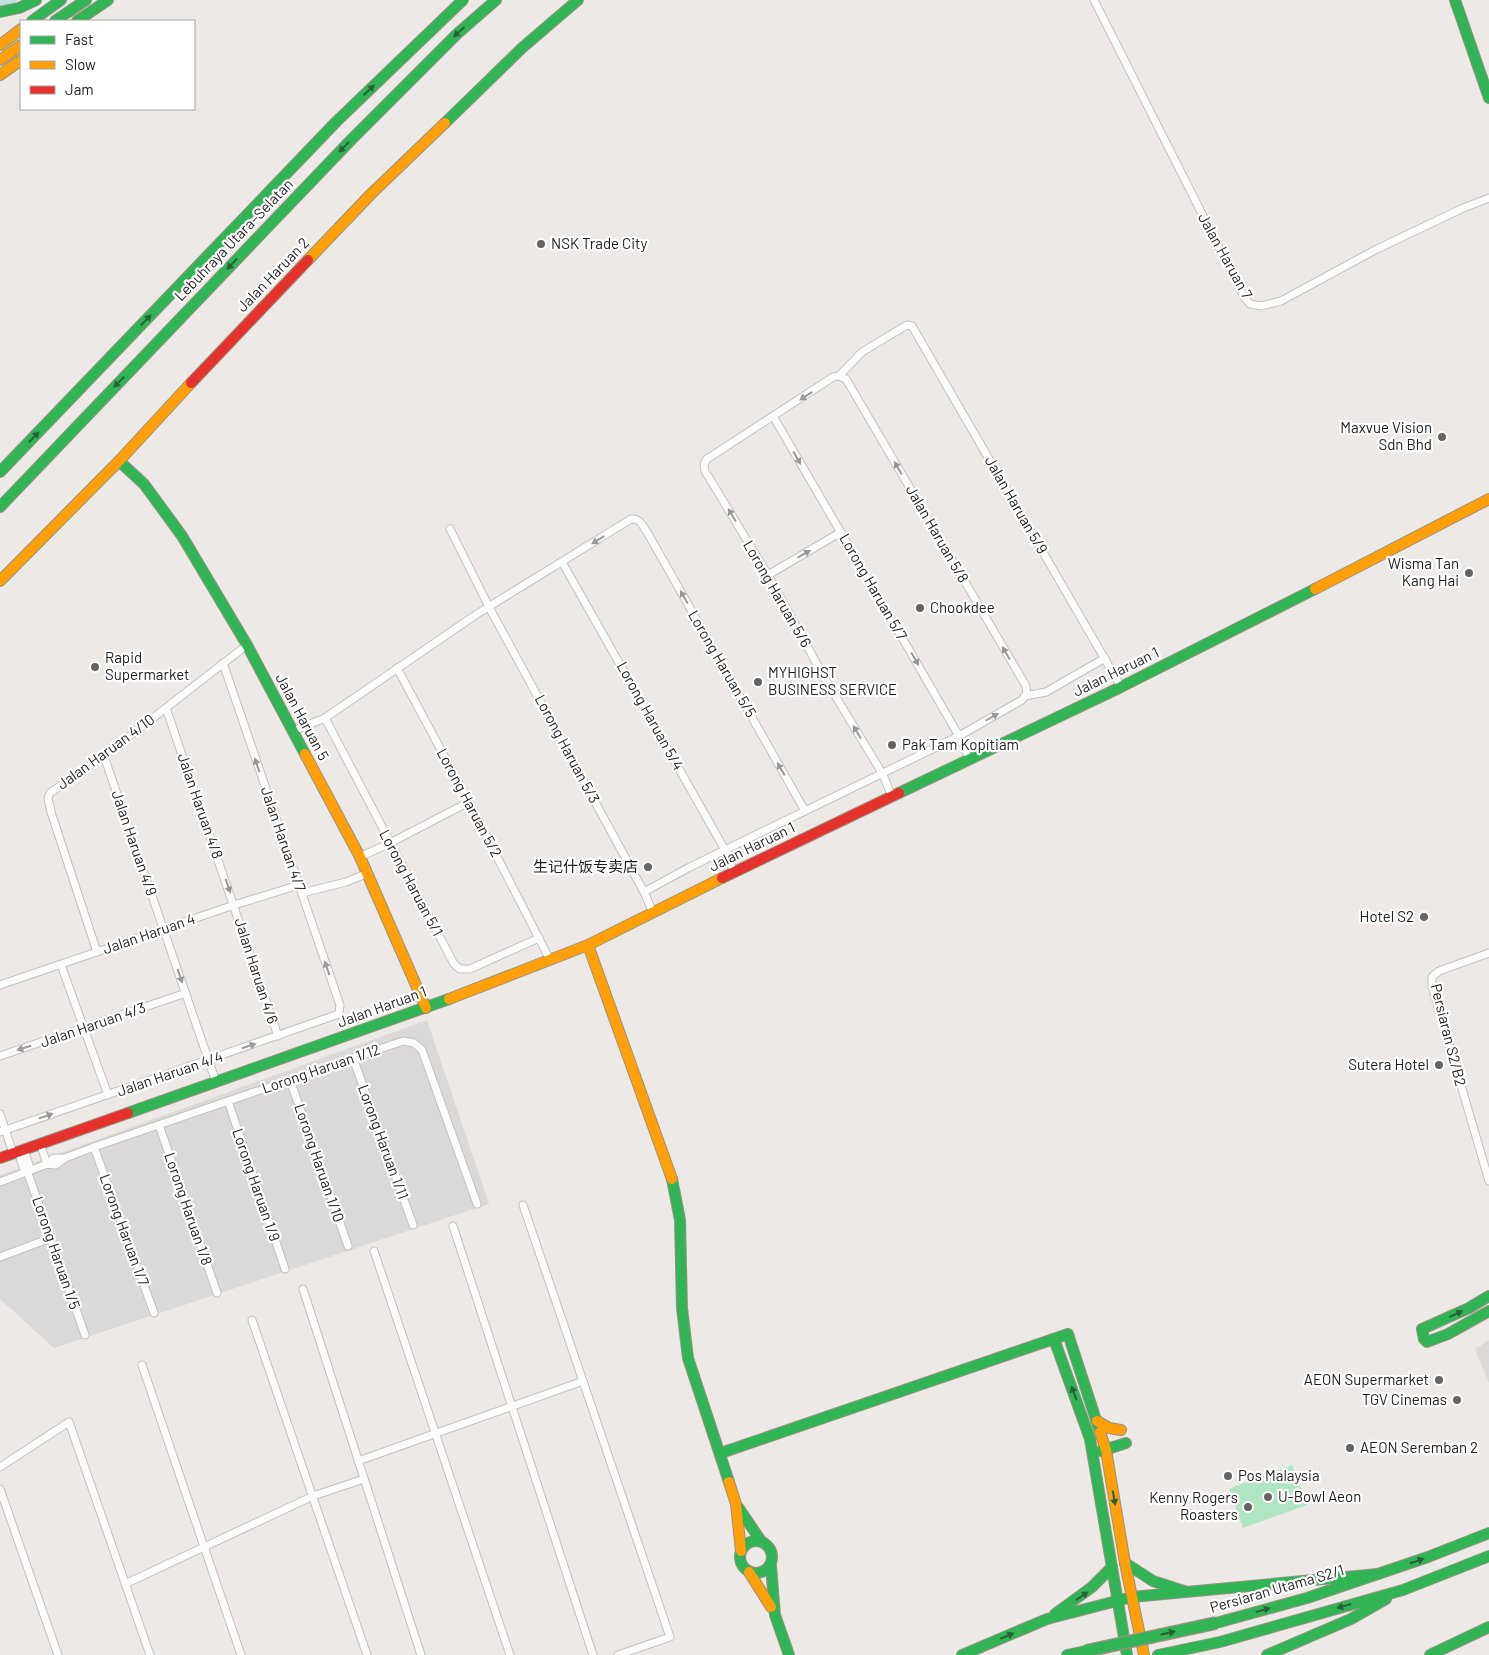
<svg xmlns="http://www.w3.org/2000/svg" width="1489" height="1655" font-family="Barlow,'Noto Sans SC',sans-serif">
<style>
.residential{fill:#dbd9d7}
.pitch{fill:#afe5c2}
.parking{fill:#dcdad9}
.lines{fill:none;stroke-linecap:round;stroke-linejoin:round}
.river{stroke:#b8e1e0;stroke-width:15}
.street-casing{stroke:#c3c1c0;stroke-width:9}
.fast-casing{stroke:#97937e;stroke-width:12}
.slow-casing{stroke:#97937e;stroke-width:12}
.jam-casing{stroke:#97937e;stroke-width:12}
.street{stroke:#fcfcfb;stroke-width:7}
.fast{stroke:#30b455;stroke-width:10}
.slow{stroke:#ff9f0a;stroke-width:10}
.jam{stroke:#e5322d;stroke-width:10}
.fast-bridge-casing{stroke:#a29082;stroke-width:14;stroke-linecap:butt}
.fast-bridge{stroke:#30b455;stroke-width:11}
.oneway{fill:#266136}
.oneway2{fill:#989897}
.poi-dot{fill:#656463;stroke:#fff;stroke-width:2}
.labels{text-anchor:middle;stroke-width:4.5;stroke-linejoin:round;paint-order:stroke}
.street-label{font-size:15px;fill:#1d1d1d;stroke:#fff}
.poi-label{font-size:15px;fill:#1d1d1d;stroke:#fff;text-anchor:start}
</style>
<rect width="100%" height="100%" fill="#ece9e6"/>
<!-- residential -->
<polygon class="residential" points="427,1020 489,1204 54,1348 0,1299 0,1175"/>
<!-- pitch -->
<polygon class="pitch" points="1292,1465 1307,1505 1243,1528 1229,1489"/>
<!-- parking -->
<polygon class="parking" points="1489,1340 1489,1383 1475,1349"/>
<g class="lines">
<!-- river -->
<polyline class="river" points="0,9 9,0"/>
<defs>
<g id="street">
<polyline points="1094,0 1244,297 1250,304 1261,306 1281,301 1375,250 1461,209 1489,198"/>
<polyline points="839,376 846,379 1026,686 1027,694 1025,696"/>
<polyline points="773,416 904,641 959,736 970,760"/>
<polyline points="450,529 489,607 644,892 653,913"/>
<polyline points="562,562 725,850 734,872"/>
<polyline points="768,575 841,532"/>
<polyline points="397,668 469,802 550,960"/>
<polyline points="166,708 278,1036"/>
<polyline points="325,718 454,964 460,969 470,969 539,938"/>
<path d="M293,731L325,718L477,614L631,519C640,518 642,525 647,532L805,811"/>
<polyline points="104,756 216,1082"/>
<polyline points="892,796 882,773 828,684 768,575 705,471 704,464 707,459 833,377 839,376 862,352 907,325 912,326 1121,687"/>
<polyline points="360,857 390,843 469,802"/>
<polyline points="644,892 688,868 959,736 1022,700 1025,696 1046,692 1105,658"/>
<polyline points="302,893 346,882 368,873"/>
<polyline points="97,952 51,812 48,798 50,793 104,756 247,645"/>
<polyline points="1489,953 1439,971 1432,977 1432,986 1489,1181"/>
<polyline points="61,965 108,1095"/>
<polyline points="0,985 234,905 299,885"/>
<polyline points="0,1056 186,993"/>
<polyline points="353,1058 413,1225"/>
<polyline points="290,1080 348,1246"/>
<polyline points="228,1101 285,1269"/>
<polyline points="0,1114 13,1153"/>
<polyline points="159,1125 217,1293"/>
<polyline points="0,1132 339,1014 340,1005 223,663"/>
<polyline points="40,1143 47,1164"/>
<polyline points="94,1147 154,1313"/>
<polyline points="24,1149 29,1165 27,1171"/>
<polyline points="18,1151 23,1167 27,1171 85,1335"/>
<polyline points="47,1164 56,1165 65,1158 94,1147 403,1041 414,1043 422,1050 477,1204"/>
<polyline points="0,1182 47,1164 54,1158 65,1158"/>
<polyline points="523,1205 670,1637 618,1655"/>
<polyline points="453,1226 593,1655"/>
<polyline points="374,1251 510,1655"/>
<polyline points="0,1257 51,1238"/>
<polyline points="303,1289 421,1655"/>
<polyline points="252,1320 367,1655"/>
<polyline points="142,1365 241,1655"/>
<polyline points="358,1461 583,1381"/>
<polyline points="0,1467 69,1422 150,1655"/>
<polyline points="0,1489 58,1655"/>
<polyline points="125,1584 313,1496 364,1479"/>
</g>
<g id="fast">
<polyline points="1455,0 1489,98"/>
<polyline points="0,12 19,8 36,0"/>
<polyline points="32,21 61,0"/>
<polyline points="55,21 86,0"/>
<polyline points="77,21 108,0"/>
<polyline points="445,123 522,48 578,0"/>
<polyline points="119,461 144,484 182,536 247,645 305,754"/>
<polyline points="0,472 336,122 463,0"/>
<polyline points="0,507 351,140 457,34 496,0"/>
<polyline points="899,793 1121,687 1315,589"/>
<polyline points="128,1113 449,999"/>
<polyline points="672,1179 680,1220 682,1308 688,1358 729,1482"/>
<polyline points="1489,1296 1469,1308 1422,1329 1424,1339 1427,1342 1448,1334 1489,1311"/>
<polyline points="1054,1339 1090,1439 1127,1655"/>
<polyline points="1101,1451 1126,1443"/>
<polyline points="721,1453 1068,1334 1100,1432"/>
<polyline points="738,1507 761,1541"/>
<circle cx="756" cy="1557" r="16"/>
<polyline points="1125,1563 1153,1581 1184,1591"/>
<polyline points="771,1566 775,1615 789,1655"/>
<polyline points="1055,1614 1092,1587 1112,1567"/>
<polyline points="1216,1623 1307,1598 1428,1557 1489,1533"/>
<polyline points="962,1655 1047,1619 1132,1597 1378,1574"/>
<polyline points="1067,1655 1086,1651"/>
<polyline points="1158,1655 1220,1642 1403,1590 1489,1556"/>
<polyline points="1267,1655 1351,1619 1386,1599"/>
<polyline points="1430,1655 1489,1627"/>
</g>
<g id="slow">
<polyline points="0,45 21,29"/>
<polyline points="0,60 21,45"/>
<polyline points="0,75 21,60"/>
<polyline points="308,260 371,194 445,123"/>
<polyline points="0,581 119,461 191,383"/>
<polyline points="1315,589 1489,499"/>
<polyline points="305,754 360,857 426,1008"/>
<polyline points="588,945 672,1179"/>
<polyline points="449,999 588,945 722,878"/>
<polyline points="1097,1421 1109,1428 1121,1430"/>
<polyline points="1100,1432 1106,1450 1125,1563 1144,1655"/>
<polyline points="729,1482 736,1504 741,1551"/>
<polyline points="749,1572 771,1607"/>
</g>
<g id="jam">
<polyline points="191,383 308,260"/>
<polyline points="722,878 899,793"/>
<polyline points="0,1158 128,1113"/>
</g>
</defs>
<!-- street casing -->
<use href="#street" class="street-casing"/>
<!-- fast casing -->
<use href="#fast" class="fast-casing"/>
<!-- slow casing -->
<use href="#slow" class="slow-casing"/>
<!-- jam casing -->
<use href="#jam" class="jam-casing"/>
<!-- street -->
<use href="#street" class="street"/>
<!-- fast -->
<use href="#fast" class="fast"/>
<!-- slow -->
<use href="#slow" class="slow"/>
<!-- jam -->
<use href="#jam" class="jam"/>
<defs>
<polyline id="fast-bridge" points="1086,1651 1216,1623"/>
</defs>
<!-- fast-bridge casing -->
<use href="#fast-bridge" class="fast-bridge-casing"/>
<!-- fast-bridge -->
<use href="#fast-bridge" class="fast-bridge"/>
</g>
<!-- one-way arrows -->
<defs><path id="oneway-solid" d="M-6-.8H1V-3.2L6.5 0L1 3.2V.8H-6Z" transform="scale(1.25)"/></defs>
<g class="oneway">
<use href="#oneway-solid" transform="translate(459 32) rotate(138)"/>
<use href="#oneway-solid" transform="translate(369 90) rotate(-44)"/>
<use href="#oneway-solid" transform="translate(344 147) rotate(134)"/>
<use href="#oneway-solid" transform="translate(232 264) rotate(134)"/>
<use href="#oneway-solid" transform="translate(146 320) rotate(-46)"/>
<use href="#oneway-solid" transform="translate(119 382) rotate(134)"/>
<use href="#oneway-solid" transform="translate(34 437) rotate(-46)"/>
<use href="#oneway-solid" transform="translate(1456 1314) rotate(-25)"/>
<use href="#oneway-solid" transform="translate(1074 1393) rotate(-110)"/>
<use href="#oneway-solid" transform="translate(1114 1498) rotate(80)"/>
<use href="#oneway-solid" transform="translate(1417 1561) rotate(-19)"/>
<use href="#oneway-solid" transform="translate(1082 1596) rotate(-34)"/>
<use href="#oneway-solid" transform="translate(1344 1606) rotate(164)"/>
<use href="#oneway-solid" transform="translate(1263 1610) rotate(-15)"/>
<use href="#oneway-solid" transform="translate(1168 1633) rotate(-12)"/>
<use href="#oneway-solid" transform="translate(1007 1636) rotate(-23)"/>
</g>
<g class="oneway2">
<use href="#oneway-solid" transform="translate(806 396) rotate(147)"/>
<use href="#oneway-solid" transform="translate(797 458) rotate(60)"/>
<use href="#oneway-solid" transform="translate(898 468) rotate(-121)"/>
<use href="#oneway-solid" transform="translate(732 515) rotate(-121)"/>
<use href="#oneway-solid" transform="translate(598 540) rotate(148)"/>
<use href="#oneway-solid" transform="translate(804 554) rotate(-30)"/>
<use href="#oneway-solid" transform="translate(684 597) rotate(-120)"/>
<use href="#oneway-solid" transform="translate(1006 653) rotate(-120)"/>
<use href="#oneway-solid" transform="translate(915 659) rotate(60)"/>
<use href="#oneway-solid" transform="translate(992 717) rotate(-30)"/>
<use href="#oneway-solid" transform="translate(857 732) rotate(-121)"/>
<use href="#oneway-solid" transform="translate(257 765) rotate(-109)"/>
<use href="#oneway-solid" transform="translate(781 769) rotate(-120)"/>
<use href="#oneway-solid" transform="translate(228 886) rotate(71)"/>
<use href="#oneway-solid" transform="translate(327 968) rotate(-109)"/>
<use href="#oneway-solid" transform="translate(180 976) rotate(71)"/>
<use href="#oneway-solid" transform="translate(249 1046) rotate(-18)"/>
<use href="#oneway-solid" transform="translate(24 1048) rotate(162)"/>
<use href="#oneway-solid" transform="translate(46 1116) rotate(-19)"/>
</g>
<!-- markers -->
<g class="poi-dot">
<circle cx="541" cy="244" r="5"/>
<circle cx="1442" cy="437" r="5"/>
<circle cx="1469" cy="573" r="5"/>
<circle cx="920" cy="608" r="5"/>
<circle cx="95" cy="667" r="5"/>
<circle cx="758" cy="682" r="5"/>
<circle cx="892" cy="745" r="5"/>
<circle cx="648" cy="867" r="5"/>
<circle cx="1424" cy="917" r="5"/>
<circle cx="1439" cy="1065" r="5"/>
<circle cx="1439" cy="1380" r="5"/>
<circle cx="1457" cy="1400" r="5"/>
<circle cx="1350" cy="1448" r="5"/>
<circle cx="1228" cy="1476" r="5"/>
<circle cx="1268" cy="1497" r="5"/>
<circle cx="1248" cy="1507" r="5"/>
</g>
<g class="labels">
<!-- street labels -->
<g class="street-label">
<text transform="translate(234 240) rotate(-46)" y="5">Lebuhraya Utara–Selatan</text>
<text transform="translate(1225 256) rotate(61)" y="5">Jalan Haruan 7</text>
<text transform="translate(273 275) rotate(-46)" y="5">Jalan Haruan 2</text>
<text transform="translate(1016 505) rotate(60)" y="5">Jalan Haruan 5/9</text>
<text transform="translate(937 534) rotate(60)" y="5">Jalan Haruan 5/8</text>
<text transform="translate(873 587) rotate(60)" y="5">Lorong Haruan 5/7</text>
<text transform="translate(777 594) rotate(60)" y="5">Lorong Haruan 5/6</text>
<text transform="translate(722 664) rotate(60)" y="5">Lorong Haruan 5/5</text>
<text transform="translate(1116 672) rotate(-26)" y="5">Jalan Haruan 1</text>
<text transform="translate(650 716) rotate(61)" y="5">Lorong Haruan 5/4</text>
<text transform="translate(302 717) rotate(62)" y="5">Jalan Haruan 5</text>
<text transform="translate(567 749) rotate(62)" y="5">Lorong Haruan 5/3</text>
<text transform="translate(106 752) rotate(-36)" y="5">Jalan Haruan 4/10</text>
<text transform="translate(469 803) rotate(62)" y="5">Lorong Haruan 5/2</text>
<text transform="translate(200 806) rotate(71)" y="5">Jalan Haruan 4/8</text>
<text transform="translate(283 839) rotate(71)" y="5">Jalan Haruan 4/7</text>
<text transform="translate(134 843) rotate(71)" y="5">Jalan Haruan 4/9</text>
<text transform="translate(752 847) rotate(-26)" y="5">Jalan Haruan 1</text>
<text transform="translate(411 883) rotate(62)" y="5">Lorong Haruan 5/1</text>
<text transform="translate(149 934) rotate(-19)" y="5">Jalan Haruan 4</text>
<text transform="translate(256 971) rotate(72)" y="5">Jalan Haruan 4/6</text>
<text transform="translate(382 1007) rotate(-20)" y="5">Jalan Haruan 1</text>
<text transform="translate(93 1025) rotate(-19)" y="5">Jalan Haruan 4/3</text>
<text transform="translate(1448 1035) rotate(76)" y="5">Persiaran S2/B2</text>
<text transform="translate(321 1069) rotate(-19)" y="5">Lorong Haruan 1/12</text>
<text transform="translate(170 1074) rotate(-19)" y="5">Jalan Haruan 4/4</text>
<text transform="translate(383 1142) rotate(70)" y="5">Lorong Haruan 1/11</text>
<text transform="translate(319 1163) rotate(71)" y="5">Lorong Haruan 1/10</text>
<text transform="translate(256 1185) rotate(71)" y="5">Lorong Haruan 1/9</text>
<text transform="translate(188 1209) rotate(71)" y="5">Lorong Haruan 1/8</text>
<text transform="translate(124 1230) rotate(70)" y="5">Lorong Haruan 1/7</text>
<text transform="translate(56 1253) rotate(71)" y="5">Lorong Haruan 1/5</text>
<text transform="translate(1277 1589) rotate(-16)" y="5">Persiaran Utama S2/1</text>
</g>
<!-- poi labels -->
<g class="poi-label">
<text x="551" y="249">NSK Trade City</text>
<text x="1432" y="433" text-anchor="end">Maxvue Vision<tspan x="1432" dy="17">Sdn Bhd</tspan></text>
<text x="1459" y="569" text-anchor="end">Wisma Tan<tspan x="1459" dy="17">Kang Hai</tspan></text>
<text x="930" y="613">Chookdee</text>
<text x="105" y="663">Rapid<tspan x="105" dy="17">Supermarket</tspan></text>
<text x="768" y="678">MYHIGHST<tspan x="768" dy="17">BUSINESS SERVICE</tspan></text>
<text x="902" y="750">Pak Tam Kopitiam</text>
<text x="638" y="872" text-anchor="end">生记什饭专卖店</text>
<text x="1414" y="922" text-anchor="end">Hotel S2</text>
<text x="1429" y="1070" text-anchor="end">Sutera Hotel</text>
<text x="1429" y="1385" text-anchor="end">AEON Supermarket</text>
<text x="1447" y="1405" text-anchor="end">TGV Cinemas</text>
<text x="1360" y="1453">AEON Seremban 2</text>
<text x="1238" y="1481">Pos Malaysia</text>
<text x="1278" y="1502">U-Bowl Aeon</text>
<text x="1238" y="1503" text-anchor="end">Kenny Rogers<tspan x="1238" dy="17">Roasters</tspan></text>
</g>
</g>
<!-- legend -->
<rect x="20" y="20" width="175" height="90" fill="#ffffff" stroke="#a5a5a5"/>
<rect x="30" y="36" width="25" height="8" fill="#30b455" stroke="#a5a5a5"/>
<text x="65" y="45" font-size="15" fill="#1d1d1d">Fast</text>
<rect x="30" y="61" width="25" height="8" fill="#ff9f0a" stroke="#a5a5a5"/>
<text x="65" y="70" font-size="15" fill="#1d1d1d">Slow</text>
<rect x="30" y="86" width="25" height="8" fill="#e5322d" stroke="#a5a5a5"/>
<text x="65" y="95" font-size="15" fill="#1d1d1d">Jam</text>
</svg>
